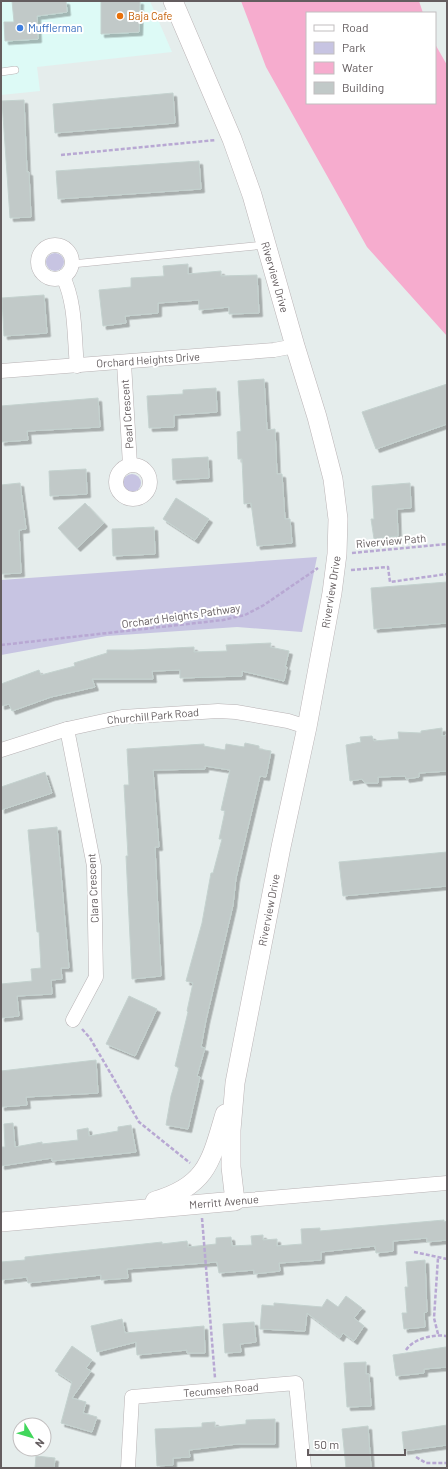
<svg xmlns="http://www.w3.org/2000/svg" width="448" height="1469" font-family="Barlow,sans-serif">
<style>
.commercial{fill:#ddfaf6}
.green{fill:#c7c4e2}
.water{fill:#f6acce}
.building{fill:#c1c9c8;stroke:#c4d2cf;filter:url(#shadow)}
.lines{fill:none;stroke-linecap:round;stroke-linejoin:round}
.lane-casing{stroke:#b8b2b4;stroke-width:8}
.street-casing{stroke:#b8b2b4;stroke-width:15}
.secondary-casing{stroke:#bbb4b6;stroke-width:20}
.path{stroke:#b8a8d3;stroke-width:2.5;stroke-dasharray:4 2;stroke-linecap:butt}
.lane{stroke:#fff;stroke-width:7}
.street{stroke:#fff;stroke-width:14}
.secondary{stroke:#fff;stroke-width:19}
.food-dot{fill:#e8710a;stroke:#fff;stroke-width:1.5}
.shop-dot{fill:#3f7fe0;stroke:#fff;stroke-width:1.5}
.labels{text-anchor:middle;stroke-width:4;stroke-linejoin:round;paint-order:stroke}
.food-label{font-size:11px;fill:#c56008;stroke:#fff;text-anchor:start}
.shop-label{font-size:11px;fill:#366cbe;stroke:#fff;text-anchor:start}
.street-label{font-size:11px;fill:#645d5f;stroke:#fff}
</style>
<defs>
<filter id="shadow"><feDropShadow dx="3.5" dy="3.5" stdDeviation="0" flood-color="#0004"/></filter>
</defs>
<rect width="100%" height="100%" fill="#e5edec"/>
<!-- commercial -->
<polygon class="commercial" points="1,1 150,1 172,52 37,67 40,91 1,95"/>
<!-- green -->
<g class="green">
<circle cx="55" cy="262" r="9"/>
<circle cx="132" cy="483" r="9"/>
<polygon points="317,557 302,632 237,627 107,636 1,655 1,580"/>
</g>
<!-- water -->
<polygon class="water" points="241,1 419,1 423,13 307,13 307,103 435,103 435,44 447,65 447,336 367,247 266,67"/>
<!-- building -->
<g class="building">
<polygon points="12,1 66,1 67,12 37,16 38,39 5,41 4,22 14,22"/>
<polygon points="101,1 140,1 139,32 101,34"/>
<polygon points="173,93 175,123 55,133 53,104"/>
<polygon points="24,100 27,172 29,172 31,217 10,218 2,101"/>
<polygon points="199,161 201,189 58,199 56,171"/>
<polygon points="188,264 188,274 221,271 221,276 257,275 259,313 229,314 229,307 199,310 199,300 158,303 158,313 125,316 126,323 103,326 99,290 131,287 131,278 164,276 163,266"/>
<polygon points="44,295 47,333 4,336 2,298"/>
<polygon points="264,379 267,430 275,429 277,474 282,474 285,519 290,519 292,543 257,546 251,503 244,504 242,459 238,459 237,432 241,431 238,381"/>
<polygon points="447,384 447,424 376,449 362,412"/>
<polygon points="216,388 217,412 174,415 174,427 149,428 147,396 183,394 183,390"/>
<polygon points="98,398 100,427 27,431 28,440 1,442 1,406"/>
<polygon points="208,457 209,478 173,480 172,459"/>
<polygon points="86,469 87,494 50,496 49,471"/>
<polygon points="20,483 26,529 19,530 21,573 1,574 1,485"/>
<polygon points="410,483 411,508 397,509 398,536 374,539 371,519 374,519 372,486"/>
<polygon points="176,498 209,519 195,540 163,519"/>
<polygon points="85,503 104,523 77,548 58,528"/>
<polygon points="154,527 155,554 113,556 112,529"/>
<polygon points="447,582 447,623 374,629 371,588"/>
<polygon points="271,643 270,647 289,651 285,667 287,667 284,681 242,671 242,676 180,678 180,670 152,671 153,679 92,679 95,687 51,697 12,711 9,704 1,706 1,684 39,670 41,675 75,666 74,663 107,653 107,650 133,650 194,647 194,652 227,651 226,645"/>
<polygon points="442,728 442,736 447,735 447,771 419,773 419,777 406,779 405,776 378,777 378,783 365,783 362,779 350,781 346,745 361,742 360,737 372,736 374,741 399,739 398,732 421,733 421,731"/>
<polygon points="245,743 259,746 259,749 271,751 266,777 260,776 236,878 233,905 206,1020 201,1047 205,1048 197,1076 200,1077 188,1129 166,1125 171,1096 179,1068 175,1066 188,1012 187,1011 193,983 186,981 202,923 211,873 213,873 222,839 219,839 225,811 221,810 230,770 205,766 205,769 153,770 159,847 155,847 161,976 132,979 126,856 128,856 124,785 129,785 127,749 204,744 204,746 225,750 226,744 244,747"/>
<polygon points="45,772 52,793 1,810 1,787"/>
<polygon points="57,827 69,968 61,968 62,979 51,980 52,994 17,996 19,1016 1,1018 1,984 32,981 31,969 41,968 39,932 37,932 28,830"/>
<polygon points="447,852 447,886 343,896 339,862"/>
<polygon points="129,996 157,1009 135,1056 106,1044"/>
<polygon points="96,1060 98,1093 26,1097 27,1105 1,1107 1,1071"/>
<polygon points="13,1123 15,1147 42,1142 42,1144 78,1140 77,1130 88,1128 89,1136 118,1131 118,1127 131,1125 136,1152 52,1161 52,1158 1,1166 1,1147 5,1147 4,1124"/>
<polygon points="444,1220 444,1222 447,1221 447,1240 427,1242 427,1238 393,1241 393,1251 376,1253 375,1246 321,1252 321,1260 279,1263 280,1271 254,1274 254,1270 219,1273 217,1262 127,1269 128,1278 101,1280 101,1275 28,1283 27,1277 1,1280 1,1262 25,1260 25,1257 162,1242 162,1244 187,1241 188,1247 216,1244 216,1238 231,1237 232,1246 252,1245 251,1236 263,1235 263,1240 277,1239 277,1246 302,1244 301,1229 320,1228 320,1231"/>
<polygon points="425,1260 427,1312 424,1313 425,1327 404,1329 402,1313 407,1313 405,1287 408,1287 406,1262"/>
<polygon points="346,1296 362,1308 354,1318 364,1326 354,1341 343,1333 340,1338 307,1313 305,1331 260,1329 262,1305 274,1306 274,1303 322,1307 327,1299 338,1307"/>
<polygon points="122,1319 125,1333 204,1326 205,1353 187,1353 187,1350 137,1355 136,1342 97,1352 91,1326"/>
<polygon points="254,1322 256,1342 240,1344 241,1352 225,1353 223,1324"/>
<polygon points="72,1346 92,1360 86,1368 91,1371 72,1398 86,1402 83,1413 97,1417 92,1432 61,1423 72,1382 55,1371"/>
<polygon points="446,1347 447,1367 424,1369 424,1373 396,1376 393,1355"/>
<polygon points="366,1362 366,1374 369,1374 371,1406 347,1407 344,1363"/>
<polygon points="275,1419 275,1444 237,1444 189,1450 190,1457 173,1458 173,1465 157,1466 155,1429 202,1427 202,1423 215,1422 215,1427 246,1424 246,1420"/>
<polygon points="447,1425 447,1445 404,1451 402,1432"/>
<polygon points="368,1426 371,1468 346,1468 342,1429"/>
<polygon points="36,1456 55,1458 54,1468 35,1468"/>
</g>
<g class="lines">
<defs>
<g id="lane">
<polyline points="1,72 15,70"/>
<polyline points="72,264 265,245"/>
</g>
<g id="street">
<circle cx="55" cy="262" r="17"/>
<path d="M63,277C76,303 74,337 77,366"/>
<polyline points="124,363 130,465"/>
<polyline points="1,371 274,350 295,346"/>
<circle cx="133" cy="482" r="17"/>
<polyline points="67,729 94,866 96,977 73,1020"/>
<polyline points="1,750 67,729 122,717 218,711 236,712 288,721 307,727"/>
<polyline points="235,1201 447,1183"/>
<polyline points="128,1468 132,1397 296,1383 304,1468"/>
</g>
<g id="secondary">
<path d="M155,1201C207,1186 211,1161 225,1114"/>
<polyline points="1,1222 235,1201 231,1167 231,1130 235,1083 281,847 307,727 332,593 337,554 338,519 333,479 317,417 295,346 252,195 232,139 173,1"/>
</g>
</defs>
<!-- lane casing -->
<use href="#lane" class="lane-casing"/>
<!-- street casing -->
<use href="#street" class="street-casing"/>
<!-- secondary casing -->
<use href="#secondary" class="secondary-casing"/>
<!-- path -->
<g class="path">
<polyline points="61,155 216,140"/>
<polyline points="352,553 447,544"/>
<polyline points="351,570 388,567 390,582 447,574"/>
<polyline points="1,645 223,620 245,615 264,605 318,568"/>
<polyline points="82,1029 90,1038 139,1122 190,1163"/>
<polyline points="202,1218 215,1378"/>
<polyline points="414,1252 447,1259"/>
<polyline points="438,1334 434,1318 438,1258"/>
<path d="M406,1350C414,1338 434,1334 447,1336"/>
<polyline points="416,1457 426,1463 447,1463"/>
</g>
<!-- lane -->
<use href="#lane" class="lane"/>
<!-- street -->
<use href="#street" class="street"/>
<!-- secondary -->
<use href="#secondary" class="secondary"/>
</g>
<!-- markers -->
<circle class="food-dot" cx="120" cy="16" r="4"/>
<circle class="shop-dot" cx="20" cy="28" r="4"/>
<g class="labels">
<!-- food labels -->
<g class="food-label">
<text x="128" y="20">Baja Cafe</text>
</g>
<!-- shop labels -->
<g class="shop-label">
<text x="28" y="32">Mufflerman</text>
</g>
<!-- street labels -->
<g class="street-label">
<text transform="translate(275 277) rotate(74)" y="4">Riverview Drive</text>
<text transform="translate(148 360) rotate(-4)" y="4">Orchard Heights Drive</text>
<text transform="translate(127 414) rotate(-94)" y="4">Pearl Crescent</text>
<text transform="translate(391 541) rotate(-5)" y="4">Riverview Path</text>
<text transform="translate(331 592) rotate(-81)" y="4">Riverview Drive</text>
<text transform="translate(181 616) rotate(-8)" y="4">Orchard Heights Pathway</text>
<text transform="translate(153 716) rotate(-5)" y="4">Churchill Park Road</text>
<text transform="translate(93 888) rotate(-93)" y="4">Clara Crescent</text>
<text transform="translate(269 910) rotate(-79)" y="4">Riverview Drive</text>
<text transform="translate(224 1202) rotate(-5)" y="4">Merritt Avenue</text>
<text transform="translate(221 1390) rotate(-5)" y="4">Tecumseh Road</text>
</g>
</g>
<!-- border -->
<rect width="448" height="1469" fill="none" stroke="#645d5f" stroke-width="4"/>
<!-- legend -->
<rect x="306" y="12" width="130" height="92" fill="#ffffff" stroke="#c1bebf"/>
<rect x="314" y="25" width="20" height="6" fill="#ffffff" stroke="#c1bebf"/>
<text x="342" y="32" font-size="12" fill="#645d5f">Road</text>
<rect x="314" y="42" width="20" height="12" fill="#c7c4e2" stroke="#c1bebf"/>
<text x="342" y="52" font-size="12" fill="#645d5f">Park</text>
<rect x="314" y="62" width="20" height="12" fill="#f6acce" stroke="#c1bebf"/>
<text x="342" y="72" font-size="12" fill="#645d5f">Water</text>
<rect x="314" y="82" width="20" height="12" fill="#c1c9c8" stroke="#c1bebf"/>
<text x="342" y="92" font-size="12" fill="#645d5f">Building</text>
<!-- north arrow -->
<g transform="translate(32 1437) rotate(128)"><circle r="19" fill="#ffffff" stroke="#c1bebf"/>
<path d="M0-3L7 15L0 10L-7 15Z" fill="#41d75c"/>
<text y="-6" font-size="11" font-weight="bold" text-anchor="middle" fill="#645d5f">N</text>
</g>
<!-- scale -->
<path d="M308 1449v6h97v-6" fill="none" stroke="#645d5f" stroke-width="2"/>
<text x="314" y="1449" font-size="12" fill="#645d5f" stroke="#ffffff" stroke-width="3" paint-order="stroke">50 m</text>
</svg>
